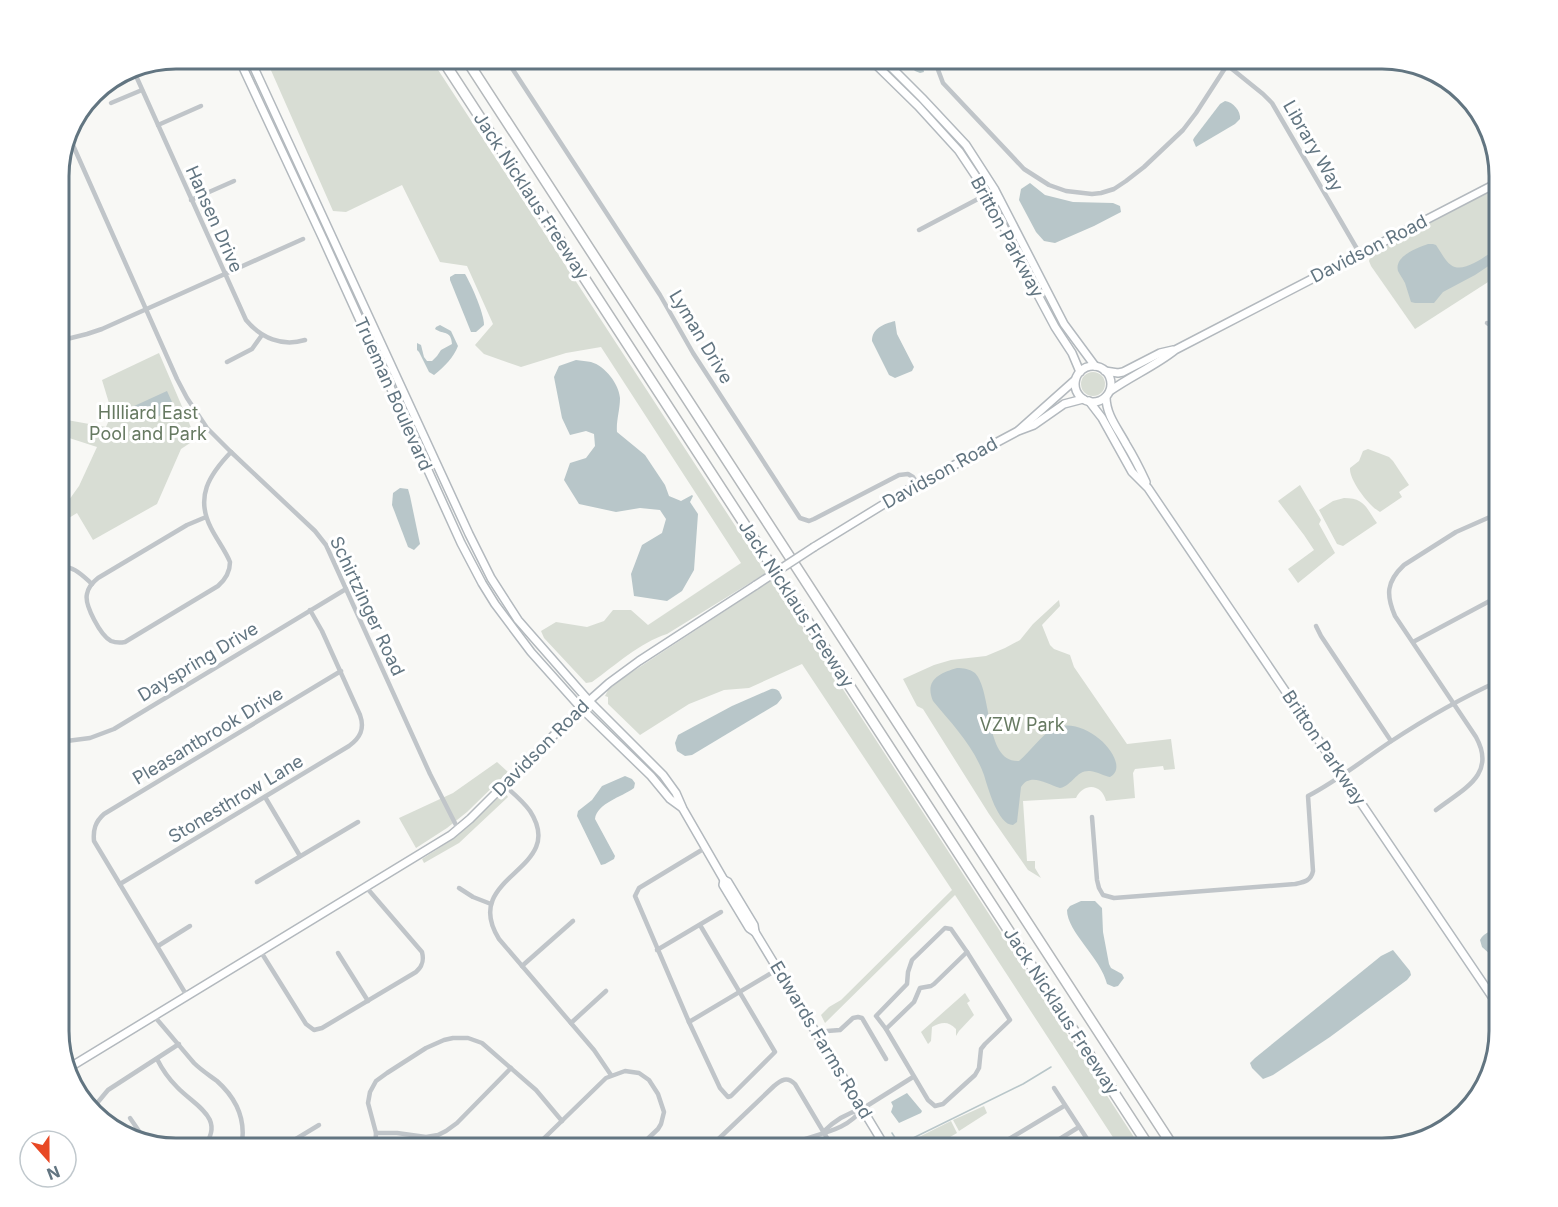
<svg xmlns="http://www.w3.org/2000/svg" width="1558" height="1207" font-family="Inter,sans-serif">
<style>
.green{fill:#d8ddd4}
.water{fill:#b8c6c9}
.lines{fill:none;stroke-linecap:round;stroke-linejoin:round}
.stream{stroke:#b8c6c9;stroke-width:1.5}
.secondary-casing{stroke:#b3b9be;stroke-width:10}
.highway-casing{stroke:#b4b8bb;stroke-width:12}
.street{stroke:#c0c5c9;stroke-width:4.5}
.secondary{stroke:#fff;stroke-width:7}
.highway{stroke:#fff;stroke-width:9}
.secondary-bridge-casing{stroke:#b3b9be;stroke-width:10;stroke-linecap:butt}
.secondary-bridge{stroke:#fff;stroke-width:7}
.labels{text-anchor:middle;stroke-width:6;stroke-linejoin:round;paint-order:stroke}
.street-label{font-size:18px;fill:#627581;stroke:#fff}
.park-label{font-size:18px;fill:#667961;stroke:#fff}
.rim{fill:none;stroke:#627581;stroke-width:3}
</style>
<rect width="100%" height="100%" fill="#f8f8f5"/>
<!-- green -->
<g class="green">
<path d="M266,59H431L766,573L667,634C639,643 616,665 592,682L586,683L544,638L541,631L556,622L587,627L604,621L613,610H631L648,625L741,563L601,347L566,353L521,367L484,354L475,345L493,324L467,266L440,262L402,185L346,212L333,211Z"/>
<polygon points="1499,187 1499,275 1415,329 1371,266 1369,261 1371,255 1376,251"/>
<polygon points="159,353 196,439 181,449 157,504 93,540 77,513 59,524 59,514 79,486 97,447 63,436 67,420 106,427 112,413 102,380"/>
<circle cx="1093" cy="384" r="12"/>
<path d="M1368,449L1389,457L1393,461L1409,485L1399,492L1402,497L1380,512C1369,506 1349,480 1350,468L1359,461L1363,451Z"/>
<polygon points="1300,485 1321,520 1319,524 1335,553 1298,583 1288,569 1314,550 1304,535 1278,501"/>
<path d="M1344,498C1365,498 1366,508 1377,523L1343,546L1337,544L1319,510L1333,501Z"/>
<polygon points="772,580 1141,1148 1120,1148 955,895 825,1023 821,1015 829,1007 841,1000 952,890 802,664 749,688 724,690 689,704 640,735 608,704 608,697 605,696 608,690 623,678"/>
<path d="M1059,600L1060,606L1042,625L1050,645L1054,649L1070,655L1074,667L1127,744L1171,739L1175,769L1164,770L1163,766L1135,769L1133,773L1135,798L1106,801C1102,784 1084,782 1076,798L1023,801L1027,861H1035V868L1041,878L1028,870L989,814L923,709L917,706L903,679L934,665L951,660L986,656L1005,648L1020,640L1033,624Z"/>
<polygon points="497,762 508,772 467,812 447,828 416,848 399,818 453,793"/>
<polygon points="506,794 508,797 459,843 424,863 422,859 450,841 469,826 499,797"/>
<path d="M965,993L970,1001L967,1003L974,1015L959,1031L956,1036V1029C948,1021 942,1022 932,1027L931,1041L928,1044L921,1032Z"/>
<polygon points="984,1106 987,1113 959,1131 953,1120"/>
<polygon points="951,1121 957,1133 931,1148 914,1148 911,1141"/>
</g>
<!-- water -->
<g class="water">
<polygon points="904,59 921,59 924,72 920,73 915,71"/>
<path d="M1225,101C1233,102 1241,111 1240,119L1235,124L1196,147L1193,140L1194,138L1220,104Z"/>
<polygon points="1030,183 1045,195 1073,202 1113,203 1120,206 1121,212 1094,226 1055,243 1044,241 1036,232 1019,200 1021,189"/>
<path d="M1428,244H1433L1436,245C1441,252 1445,261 1451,265C1464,275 1488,253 1499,248V259L1475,275L1443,292L1434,303H1415L1411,302C1409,296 1407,289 1405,283C1403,279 1400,275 1398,271C1394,256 1417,248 1428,244Z"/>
<path d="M455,274H465C471,284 484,313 484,325L476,332H471L450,280V277Z"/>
<path d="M895,321L897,334L914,367L912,371L895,378L889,375L872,341C872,328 884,324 895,321Z"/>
<path d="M440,325L451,331L458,346C454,357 444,367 434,375L429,372L419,352L417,350V343L421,345L424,357L427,361H432L437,356L441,350L452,344C451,330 444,335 435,329L436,327Z"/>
<path d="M576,360C581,361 587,361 591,362C605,366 619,384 620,398C620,410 616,421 617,432L645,455L665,485L669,496L681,501L692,495L693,496L690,502L698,514L694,570L682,591L667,601L634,596L631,574L642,545L662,533L666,519L660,510L640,508L616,512L579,504L564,480L570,463L586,458L595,446L594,434L586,431L570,435L562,418L554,377L559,366Z"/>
<polygon points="167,391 172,402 163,405 166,413 157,417 154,410 136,417 132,407"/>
<polygon points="400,488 408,489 410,496 420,544 414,550 408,547 392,505 393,493"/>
<path d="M957,668C963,668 970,669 975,673C993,692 984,763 1019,761C1030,752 1041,735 1053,729C1085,712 1134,764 1110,777C1104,776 1098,772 1090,771C1076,770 1073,785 1060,788C1047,784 1030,772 1021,787L1017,822L1013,825C998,825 988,788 984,775C973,745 952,724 933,701C924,680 940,673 957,668Z"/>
<path d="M771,689C778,688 780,692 782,698L777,704L692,755L685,756L677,751L675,743L678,735L732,706Z"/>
<path d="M625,776L632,779L635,783L634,788C622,797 597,803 595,819L615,856L614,859L605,864L601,865L579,820L577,816L578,811L592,800L602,786Z"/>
<path d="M1081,901H1095L1102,908L1103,932L1109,964L1111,968L1122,974L1124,978L1118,986L1114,987L1107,984C1101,958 1067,932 1067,910L1070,906Z"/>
<path d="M1499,924V971L1492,956L1482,947L1480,940C1484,932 1494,931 1499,924Z"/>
<polygon points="1393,950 1410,971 1411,975 1407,980 1330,1037 1273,1075 1263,1079 1252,1068 1250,1063 1255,1058 1381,956"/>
<polygon points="907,1093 922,1111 921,1113 899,1123 891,1112 893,1106 891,1102"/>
</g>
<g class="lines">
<!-- stream -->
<polyline class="stream" points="892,1133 899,1144 905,1142 1023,1084 1051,1067"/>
<defs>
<g id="secondary">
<polyline points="239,59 323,239 461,543 482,583 495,604 531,652 581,708 651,776 670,799 681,807"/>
<polyline points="250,59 469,534 491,578 518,620 589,701 663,775 676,793 683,809 724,880 728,882 754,925 755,932 886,1148"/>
<polyline points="870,59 918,106 959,151 985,190 1039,297 1055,327 1072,353 1080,372"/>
<polyline points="883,59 922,98 966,145 995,190 1064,324 1095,366"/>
<circle cx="1093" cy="384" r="18"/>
<polyline points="1105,371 1118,373 1123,372 1160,353 1173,350"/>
<path d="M1110,391C1131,376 1155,366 1175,350L1499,182"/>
<path d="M1106,397C1106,415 1118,429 1126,444C1134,457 1140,469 1146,482"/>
<polyline points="1089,401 1102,418 1132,472 1148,488 1499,1007"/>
<polyline points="1019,430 1075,380"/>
<polyline points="814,547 902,493 1018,431 1034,425 1064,404 1083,399"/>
<polyline points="724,880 723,885 749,928 755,932"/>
<polyline points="67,1069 451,835 470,819 581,708 609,683 639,661 756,585"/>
</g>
<g id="highway">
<polyline points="442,59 1150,1148"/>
<polyline points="466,59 1174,1148"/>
</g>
</defs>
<!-- secondary casing -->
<use href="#secondary" class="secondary-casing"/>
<!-- highway casing -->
<use href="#highway" class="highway-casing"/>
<!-- street -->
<g class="street">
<polyline points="506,59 660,295 693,353 800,518 809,521 814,519 899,475 908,474 913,477 918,484"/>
<polyline points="934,59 943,83 1024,169 1049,185 1066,191 1092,194 1101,193 1114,189 1126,181 1144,167 1183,130 1196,113 1231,59"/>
<polyline points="1227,65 1263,94 1272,103 1360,254"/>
<path d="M132,67L246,320C261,338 282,347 305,340"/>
<polyline points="111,103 142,90"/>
<polyline points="158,125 201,106"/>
<polyline points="68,134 177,379 187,398 207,428 231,452 315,531 326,545 430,774 458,829"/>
<polyline points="191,200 234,181"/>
<polyline points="919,230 995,190"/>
<polyline points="1487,323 1499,330"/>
<polyline points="59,341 87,334 102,329 303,239"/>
<polyline points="227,362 252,349 262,335"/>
<path d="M59,427C64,405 61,381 59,359"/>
<path d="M206,517L187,525L98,578C93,582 88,588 87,594C84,605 101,636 111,641C116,643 120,643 125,642L218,586C226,579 230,572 230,562C225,550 217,540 211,528C195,497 209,475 231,452"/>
<path d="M59,567C73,565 82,575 92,584"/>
<polyline points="1316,626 1321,636 1391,741"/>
<polyline points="1413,642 1499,596"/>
<polyline points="59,697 62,712 63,741"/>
<polyline points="59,742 90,738 114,729 346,589"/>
<path d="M504,785C513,793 523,801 530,811C569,871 459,875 499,939L594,1050L611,1075"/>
<polyline points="265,797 300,856"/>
<path d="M1436,810C1463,789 1497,775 1476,737L1395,616C1386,595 1386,582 1404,565L1456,532L1499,513"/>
<path d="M1092,817L1097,880L1099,888L1103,895L1114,898L1295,884C1304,882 1311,881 1313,871L1308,796C1337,781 1363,760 1390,742C1425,719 1461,698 1499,681"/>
<polyline points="257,882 358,822"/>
<path d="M120,884L349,746C360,738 365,729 360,715L322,631L310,610"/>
<polyline points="459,888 473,897 491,904"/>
<polyline points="700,925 775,1052 731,1096 728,1097 720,1088 689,1022 635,896 639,888 705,848"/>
<polygon points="945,928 951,929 967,952 1010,1020 985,1044 981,1049 979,1068 975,1075 943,1104 935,1106 928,1100 886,1029 876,1016 907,984 908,972 912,960"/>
<polyline points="158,946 190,926"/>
<polyline points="657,950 721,912"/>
<path d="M261,952L306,1024L314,1030L322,1028L416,972C423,966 424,960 422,952L366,887"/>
<polyline points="338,953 368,1001"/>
<polyline points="522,966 573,921"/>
<path d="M187,996L94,841C93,830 95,822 104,814L341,671"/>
<path d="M154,1016C168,1032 181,1048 194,1063C201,1070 209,1075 217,1081C237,1099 247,1121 241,1148"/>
<polyline points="689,1022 778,969"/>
<polyline points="571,1023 606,991"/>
<polyline points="886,1029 914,1002 920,988 931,986 934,984 967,952"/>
<polyline points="818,1037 827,1031 840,1030 853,1018 858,1017 862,1018 886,1059"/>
<path d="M157,1059C162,1069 169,1079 177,1087C195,1106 227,1118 203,1148"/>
<polyline points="1054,1088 1093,1148"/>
<polyline points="95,1113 98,1102 108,1090 179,1044"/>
<polyline points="130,1118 143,1137"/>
<path d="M823,1132C834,1121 847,1113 862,1109L913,1077"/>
<polyline points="376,1133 397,1133 426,1137 438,1135 446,1131 457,1123 511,1068"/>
<polyline points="281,1148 319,1125"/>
<polyline points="375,1148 376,1133 368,1103 370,1092 376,1081 387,1073 426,1048 444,1040 453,1038 468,1038 482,1043 536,1090 562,1121"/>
<polyline points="534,1148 606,1078 625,1071 639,1073 649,1080 658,1094 664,1112 661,1124 658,1129 638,1148"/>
<path d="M709,1148L774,1086C781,1080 787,1076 795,1084L833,1148"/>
<path d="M784,1148C809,1133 844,1135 862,1109"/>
<polyline points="994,1148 1064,1106"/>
<polyline points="1045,1148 1079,1127"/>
</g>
<!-- secondary -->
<use href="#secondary" class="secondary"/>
<!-- highway -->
<use href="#highway" class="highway"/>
<defs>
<polyline id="secondary-bridge" points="756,585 814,547"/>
</defs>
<!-- secondary-bridge casing -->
<use href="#secondary-bridge" class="secondary-bridge-casing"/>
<!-- secondary-bridge -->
<use href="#secondary-bridge" class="secondary-bridge"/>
</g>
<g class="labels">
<!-- street labels -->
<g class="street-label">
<text transform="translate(1313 146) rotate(60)" y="6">Library Way</text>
<text transform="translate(531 196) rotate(57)" y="6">Jack Nicklaus Freeway</text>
<text transform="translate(214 219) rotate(66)" y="6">Hansen Drive</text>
<text transform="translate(1007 237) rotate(62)" y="6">Britton Parkway</text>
<text transform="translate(1369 249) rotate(-27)" y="6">Davidson Road</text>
<text transform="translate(701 337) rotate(59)" y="6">Lyman Drive</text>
<text transform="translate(393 394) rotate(66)" y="6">Trueman Boulevard</text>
<text transform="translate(940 473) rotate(-29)" y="6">Davidson Road</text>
<text transform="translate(796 604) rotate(57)" y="6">Jack Nicklaus Freeway</text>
<text transform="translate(367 606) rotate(65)" y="6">Schirtzinger Road</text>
<text transform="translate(198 662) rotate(-31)" y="6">Dayspring Drive</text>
<text transform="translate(208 736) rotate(-31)" y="6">Pleasantbrook Drive</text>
<text transform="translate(541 748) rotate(-45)" y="6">Davidson Road</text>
<text transform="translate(1324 748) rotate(56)" y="6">Britton Parkway</text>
<text transform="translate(236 799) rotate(-31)" y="6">Stonesthrow Lane</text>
<text transform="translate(1061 1011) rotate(57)" y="6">Jack Nicklaus Freeway</text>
<text transform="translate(821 1040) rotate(59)" y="6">Edwards Farms Road</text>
</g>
<!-- park labels -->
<g class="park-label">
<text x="148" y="419">HIlliard East<tspan x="148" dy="21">Pool and Park</tspan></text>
<text x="1022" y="731">VZW Park</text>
</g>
</g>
<!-- crop -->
<path d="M0 0H1558V1207H0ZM176 69H1382A107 107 0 0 1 1489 176V1031A107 107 0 0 1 1382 1138H176A107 107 0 0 1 69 1031V176A107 107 0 0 1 176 69Z" fill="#fff" fill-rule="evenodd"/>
<path class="rim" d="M176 69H1382A107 107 0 0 1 1489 176V1031A107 107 0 0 1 1382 1138H176A107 107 0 0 1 69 1031V176A107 107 0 0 1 176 69Z"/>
<!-- north arrow -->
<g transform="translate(48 1159) rotate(159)"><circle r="28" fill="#ffffff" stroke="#c0c8cd" stroke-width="1.5"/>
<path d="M0-4.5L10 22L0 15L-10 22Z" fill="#e84824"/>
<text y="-9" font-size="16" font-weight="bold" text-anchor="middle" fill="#627581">N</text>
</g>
</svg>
